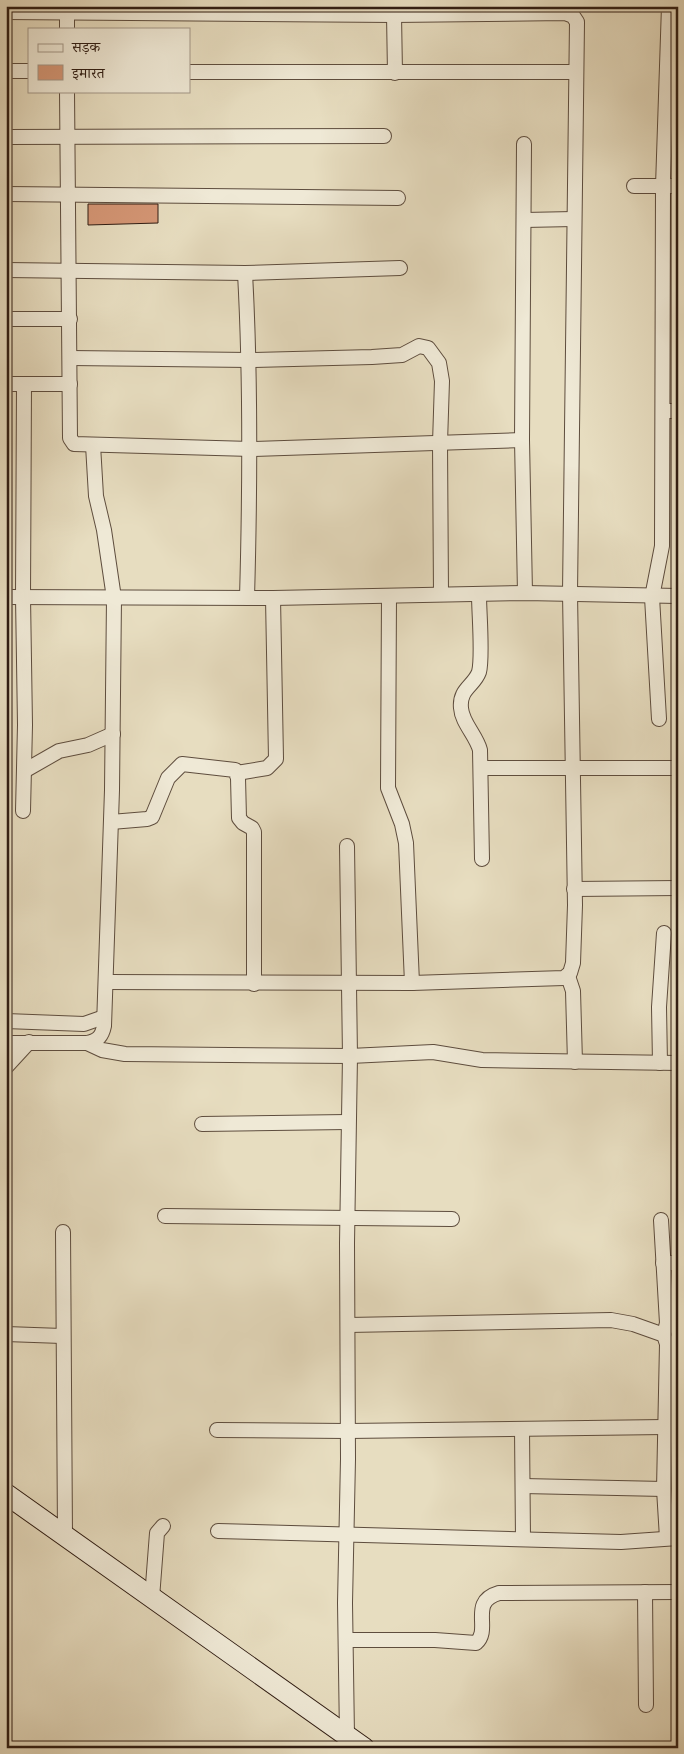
<svg xmlns="http://www.w3.org/2000/svg" width="684" height="1754" font-family="'Libre Bodoni','Noto Serif Devanagari',serif">
<style>
.building{fill:#d49675;stroke:#301d13}
.lines{fill:none;stroke-linecap:round;stroke-linejoin:round}
.street-casing{stroke:#5e4d3e;stroke-width:16}
.secondary-casing{stroke:#301d13;stroke-width:22}
.street{stroke:#efe9d6;stroke-width:14}
.secondary{stroke:#efe9d6;stroke-width:20}
</style>
<rect width="100%" height="100%" fill="#e7ddc0"/>
<filter id="stains"><feTurbulence type="fractalNoise" baseFrequency=".004" numOctaves="4"/><feColorMatrix values="0 0 0 0 .2 0 0 0 0 .09 0 0 0 0 .02 0 0 0 .5 -.17"/></filter>
<radialGradient id="worn" r=".72"><stop offset=".6" stop-color="#630" stop-opacity="0"/><stop offset="1" stop-color="#630" stop-opacity=".3"/></radialGradient>
<!-- building -->
<polygon class="building" points="88,204 158,204 158,223 88,225"/>
<g class="lines">
<defs>
<g id="street">
<polyline points="6,12 394,15 565,13 573,16 577,22 570,593 575,905 573,963 570,973 564,978 412,983 106,982"/>
<polyline points="394,15 395,73"/>
<polyline points="67,29 67,6"/>
<polyline points="6,71 29,71"/>
<polyline points="189,72 575,72"/>
<polyline points="67,91 70,438 74,444 251,449 522,440"/>
<polyline points="6,137 384,136"/>
<polyline points="524,144 522,440 525,593"/>
<polyline points="634,186 678,186"/>
<polyline points="6,194 398,198"/>
<polyline points="524,220 574,219"/>
<polyline points="6,270 245,273 400,268"/>
<path d="M245,273C251,382 250,490 247,598"/>
<polyline points="6,319 70,319"/>
<polyline points="70,358 250,360 372,357 402,355 419,346 428,348 439,363 442,381 440,443 441,594"/>
<polyline points="6,384 70,384"/>
<polyline points="664,411 678,411"/>
<path d="M479,595C479,613 483,657 479,672C474,686 459,689 461,708C462,723 476,735 480,750L482,859"/>
<polyline points="389,596 388,788 402,824 406,843 412,983"/>
<polyline points="6,597 273,598 525,593 678,596"/>
<polyline points="659,719 652,597 662,546 663,186 669,6"/>
<polyline points="481,768 678,768"/>
<polyline points="24,771 59,751 88,745 113,734"/>
<polyline points="237,773 267,768 276,759 273,598"/>
<polyline points="23,811 25,725 23,597 24,384"/>
<polyline points="111,822 147,819 152,817 168,778 182,764 235,770 238,778 239,818 243,823 252,828 254,832 254,984"/>
<polyline points="347,846 350,1056 347,1243 348,1459 345,1603 347,1736"/>
<polyline points="574,889 678,888"/>
<polyline points="568,976 573,991 575,1062"/>
<polyline points="6,1021 84,1024 104,1017"/>
<path d="M6,1043H87C98,1041 102,1036 104,1026L112,790L114,598L104,530L96,496L93,445"/>
<polyline points="87,1043 102,1050 125,1054 350,1056 433,1052 482,1060 678,1063"/>
<polyline points="660,1063 659,1007 664,933"/>
<polyline points="6,1067 29,1042"/>
<polyline points="202,1124 347,1122"/>
<polyline points="165,1216 452,1219"/>
<polyline points="661,1220 667,1323 664,1335"/>
<polyline points="63,1232 65,1536"/>
<polyline points="663,1263 678,1263"/>
<polyline points="348,1325 611,1320 633,1324 664,1335 667,1344 664,1489 667,1538"/>
<polyline points="6,1334 62,1336"/>
<polyline points="522,1429 523,1539"/>
<polyline points="217,1430 348,1431 665,1427"/>
<polyline points="523,1486 664,1489"/>
<polyline points="218,1531 621,1542 678,1538"/>
<polyline points="645,1592 646,1705"/>
<polyline points="152,1598 157,1533 163,1526"/>
<path d="M347,1640H435L476,1643C492,1629 468,1602 499,1593L678,1592"/>
</g>
<polyline id="secondary" points="6,1494 364,1748"/>
</defs>
<!-- street casing -->
<use href="#street" class="street-casing"/>
<!-- secondary casing -->
<use href="#secondary" class="secondary-casing"/>
<!-- street -->
<use href="#street" class="street"/>
<!-- secondary -->
<use href="#secondary" class="secondary"/>
</g>
<!-- margin -->
<rect width="684" height="1754" fill="none" stroke="#e7ddc0" stroke-width="25"/>
<rect x="8" y="8" width="669" height="1739" fill="none" stroke="#301d13" stroke-width="2.5"/>
<rect x="12" y="12" width="659" height="1729" fill="none" stroke="#301d13"/>
<!-- legend -->
<rect x="28" y="28" width="162" height="65" fill="#efe9d6" stroke="#a39788"/>
<rect x="38" y="44" width="25" height="8" fill="#efe9d6" stroke="#a39788"/>
<text x="72" y="52" font-size="15" fill="#301d13">सड़क</text>
<rect x="38" y="65" width="25" height="15" fill="#d49675" stroke="#a39788"/>
<text x="72" y="78" font-size="15" fill="#301d13">इमारत</text>
<rect width="100%" height="100%" filter="url(#stains)"/>
<rect width="100%" height="100%" fill="url(#worn)"/>
</svg>
